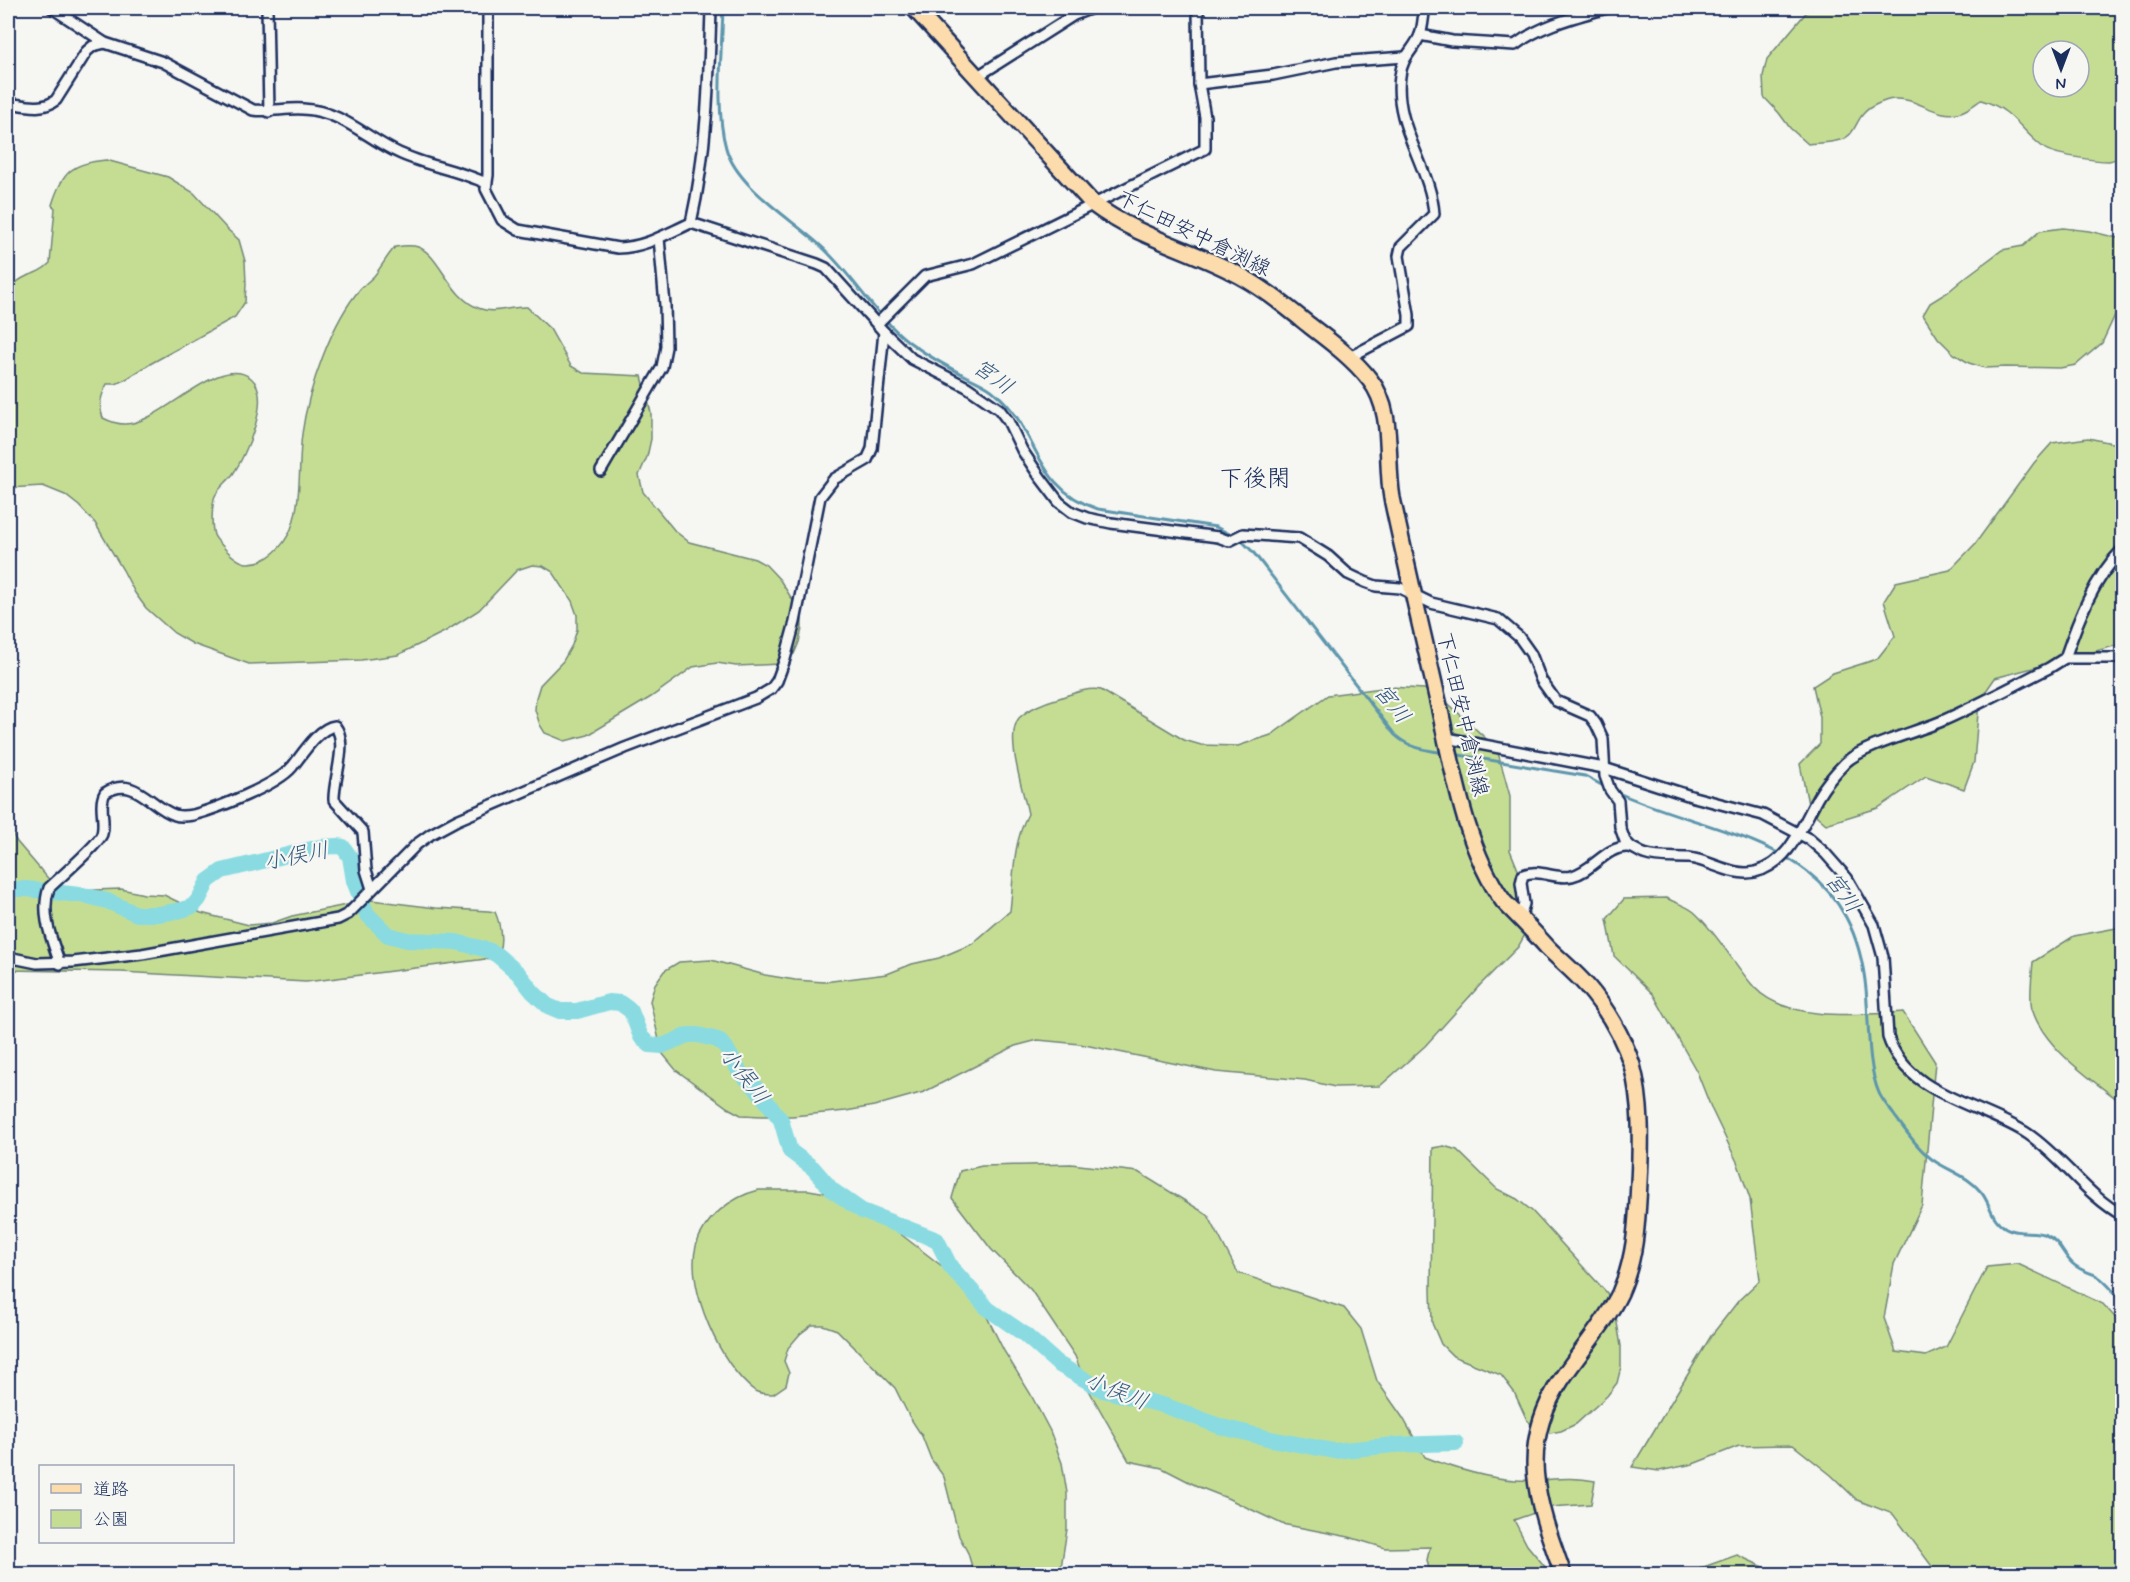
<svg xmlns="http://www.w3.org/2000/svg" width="2130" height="1582" font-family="Mynerve,'Klee One',sans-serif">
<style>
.green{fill:#c5dd93;stroke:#708678;stroke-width:1.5;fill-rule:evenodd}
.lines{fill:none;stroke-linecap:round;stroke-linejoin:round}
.stream{stroke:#5d96ad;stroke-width:3}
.river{stroke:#89dbe1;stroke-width:16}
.street-casing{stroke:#1b2f5e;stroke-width:14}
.primary-casing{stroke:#1b2f5e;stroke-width:20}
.street{stroke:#f6f6f2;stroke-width:9}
.primary{stroke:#fcdcac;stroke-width:15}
.labels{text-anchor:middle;stroke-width:4.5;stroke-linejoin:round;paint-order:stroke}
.street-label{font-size:21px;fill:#1b2f5e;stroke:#f6f6f2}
.water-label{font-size:22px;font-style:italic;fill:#365a7f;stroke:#f6f6f2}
.quarter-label{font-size:24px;fill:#1b2f5e;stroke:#f6f6f2}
</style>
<rect width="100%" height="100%" fill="#f6f6f2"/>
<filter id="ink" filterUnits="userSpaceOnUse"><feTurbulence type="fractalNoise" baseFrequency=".0167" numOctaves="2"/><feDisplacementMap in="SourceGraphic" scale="12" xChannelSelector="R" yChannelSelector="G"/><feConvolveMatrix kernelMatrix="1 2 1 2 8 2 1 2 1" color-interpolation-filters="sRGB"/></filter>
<g filter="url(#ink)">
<!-- green -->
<g class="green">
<path d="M1810,8H2122V157C2118,158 2114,160 2109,161C2097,161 2053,155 2044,148C2020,130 2013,109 1981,100C1975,104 1968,110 1961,112C1937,120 1918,97 1894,99C1885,100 1870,106 1864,113C1855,122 1855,136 1840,140C1830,143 1818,143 1808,144L1790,128L1779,113L1764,97L1763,76L1767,59ZM2043,51H2079V87H2043Z"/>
<path d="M106,160L168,177L194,193L227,229L239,240L245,261L246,284L245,302L235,317L150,364L128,378L116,384H107C101,396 98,405 103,418C109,421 117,424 124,424C162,425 218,352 251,378C273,396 246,455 233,474C228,482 216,489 214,499C212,508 211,525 214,535C216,540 222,545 225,549C230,554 240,563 247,563C267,564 284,546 291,529C302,500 298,465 302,434C308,390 331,322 361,288C365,284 370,280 374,276C382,266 387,256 395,247C401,246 408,245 414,246C440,250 447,298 481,309C496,314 512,306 527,307L550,329L571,366L583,373L642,376L651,413V439L647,457L639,475L643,492L675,531L689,542L755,559L766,565L780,580L802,615V628L799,642L794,654L780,664L736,666L717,663L693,667L651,697L588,735L565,741L545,733L540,725L535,710L536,698L540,685L563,661L572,645L577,630V615L572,601L553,572L543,566L532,565L517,570L479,610L446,631L398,655L361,660L249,664L193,644L174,633L146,608L135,593L123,570L95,523L79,506L65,495L43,486L8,488V286C15,285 18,280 25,277C35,273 42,271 50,263L55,208L52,205C62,172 72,163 106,160Z"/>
<polygon points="2063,228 2089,231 2122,239 2122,300 2102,343 2076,365 2060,368 2006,367 1985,368 1969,363 1954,354 1938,338 1923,315 1930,303 1948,292 1967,276 2002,250 2023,246 2040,231"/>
<polygon points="2088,438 2117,444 2122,447 2122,644 1995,678 1979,701 1974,762 1964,789 1926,776 1878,808 1826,824 1809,809 1800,764 1820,744 1820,717 1813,686 1833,673 1877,659 1895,636 1884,601 1896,582 1950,570 1975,544 2034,463 2052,443"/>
<path d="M1390,687L1424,689L1439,695L1497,749L1510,796V850L1525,887L1529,908L1527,931L1518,947L1481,984L1425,1046L1380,1086L1335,1087L1305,1080L1216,1072L1080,1044L1038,1040L1015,1046L924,1092L874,1106L846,1111L792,1116H761L741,1115L728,1108L676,1070L662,1053L650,1001L655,984L664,971L679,962L711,960L765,975L795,980L824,982L887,974L912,964L939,958L972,944L1010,911C1014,878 1012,844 1028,814C1024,792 1004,736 1019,718C1028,709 1045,702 1056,699C1072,694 1086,687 1101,690L1184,740L1201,745L1238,746L1271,735L1328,695Z"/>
<path d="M8,826L17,842L52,883L66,891L121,889L144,894L164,895L201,913L249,925L272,923L292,916L371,900L436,908L488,911L495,912C500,923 506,950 493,957C489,959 482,959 478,960L306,982L121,972L8,970Z"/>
<path d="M1666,898C1674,902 1687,906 1694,912C1718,934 1733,963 1754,987C1786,1022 1859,1015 1903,1012L1935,1062L1922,1205L1894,1264L1884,1318L1896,1352L1926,1356L1946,1347L1987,1267L2018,1264L2103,1304L2122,1325V1574H1935L1934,1569L1893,1514L1857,1500L1831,1475L1793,1445L1739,1446L1693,1464L1659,1471L1632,1467L1711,1336L1739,1300L1760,1280L1750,1199L1738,1164L1712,1110L1697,1072L1653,994L1614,956L1607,919L1624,899Z"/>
<path d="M2122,927V1103C2091,1079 2044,1048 2032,1009C2029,998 2032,975 2033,962L2074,936Z"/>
<polygon points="1444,1146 1457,1150 1497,1189 1517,1199 1532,1211 1607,1293 1615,1311 1621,1346 1621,1367 1617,1383 1607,1396 1576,1424 1561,1431 1550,1433 1534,1427 1527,1420 1514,1392 1501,1375 1453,1356 1441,1344 1432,1323 1431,1289 1433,1148"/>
<path d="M1071,1164L1138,1172L1208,1215L1238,1273L1344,1308L1361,1329L1377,1381L1403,1418L1425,1457C1453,1468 1485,1478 1515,1480C1543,1482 1565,1475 1595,1481L1591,1504L1551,1507L1514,1520L1527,1545L1551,1574H1430L1427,1560L1430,1547L1385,1548L1349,1537L1282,1524L1227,1498L1199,1487L1162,1468L1129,1461L1086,1385L1075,1356L1031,1290L991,1249L952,1198L960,1171L982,1166Z"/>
<path d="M759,1190H809L832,1194L856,1205L894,1229L956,1277L987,1317L1004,1351L1030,1393L1050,1431L1062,1463L1067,1493V1529L1060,1574H974L968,1553L959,1536L944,1477L931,1459L922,1436L909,1416L895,1388L837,1330L823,1325H812L800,1334L788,1348L784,1361L789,1373L786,1385L773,1394C767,1394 760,1394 755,1391C721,1367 685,1287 696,1246C704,1218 731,1197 759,1190Z"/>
<polygon points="1737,1555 1779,1574 1694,1574 1701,1568"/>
</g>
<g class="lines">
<!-- stream -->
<g class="stream">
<path d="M723,8C722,49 715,110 726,148C737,188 794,220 823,248C854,277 875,316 909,342C928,356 947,367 968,377C977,382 988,386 995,393C1040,430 1032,488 1098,509L1216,527L1241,540L1253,552L1395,735C1409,748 1425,750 1444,753"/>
<polyline points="1453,754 1585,776 1607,788"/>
<path d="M1616,792C1726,841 1851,838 1866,989C1869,1019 1867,1066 1879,1093C1882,1100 1889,1108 1894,1115C1905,1130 1920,1152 1936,1162C1952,1172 1969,1177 1981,1192C1991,1204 1991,1220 2006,1228C2018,1235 2034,1230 2046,1235C2060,1241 2062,1254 2073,1264C2081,1271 2089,1272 2097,1276C2106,1281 2115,1294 2122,1301"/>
</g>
<!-- river -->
<polyline class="river" points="8,892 10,889 27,889 88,896 107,901 137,914 159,914 182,910 193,906 199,899 208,881 222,871 320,847 337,846 343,847 350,857 354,881 367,914 388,935 407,940 456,942 488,950 497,955 518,973 533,992 548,1006 560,1011 577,1011 609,1002 620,1003 631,1011 641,1037 650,1045 662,1046 688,1035 698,1035 718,1040 726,1048 739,1071 758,1090 781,1120 790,1151 813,1168 832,1190 862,1211 937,1240 950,1266 988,1309 1024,1334 1058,1364 1103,1390 1166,1406 1222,1427 1271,1439 1334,1451 1394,1445 1456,1443"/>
<defs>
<g id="street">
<path d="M52,8L105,43L163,62L253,110C270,112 286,108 303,109C342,111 366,138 399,153C427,166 458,170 486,183"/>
<polyline points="267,8 269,112"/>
<path d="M488,8V175L486,189L502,220L518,230L618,248C646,247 666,234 691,223L817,264L826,268L884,332L912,359L967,387L999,409L1008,421L1022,450L1040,477L1059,502L1072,512L1087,518L1111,523L1218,537L1229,541L1243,534L1299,538L1328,556L1348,574L1365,582L1376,586L1400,588L1431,603L1498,619L1519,637L1531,654L1541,680L1556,701L1590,716L1596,724L1603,739L1605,776L1610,790L1618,801L1620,827L1625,841L1631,847"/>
<path d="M1420,35L1452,41L1515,45C1541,25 1575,17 1607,8"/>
<polyline points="978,76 1074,15 1092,8"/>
<polyline points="1199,84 1273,75 1336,62 1405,57"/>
<path d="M8,103C24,105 42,111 56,100L87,51L93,46L105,43"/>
<path d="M691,223C707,152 709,80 711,8"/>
<polyline points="877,324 925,276 973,264 1205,149 1205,117 1199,84 1198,8"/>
<path d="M1348,358L1409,326V315L1399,256L1401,247L1434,214C1431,168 1393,125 1400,76C1402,56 1414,50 1420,35C1423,27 1423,16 1425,8"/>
<polyline points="601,471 662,367 666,347 665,305 659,238"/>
<path d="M2065,658C2078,620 2094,578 2122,550"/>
<path d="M1447,738L1604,768L1694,797L1763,815L1809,839L1825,853L1847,878L1874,925L1883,957L1888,1037C1907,1096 1983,1104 2028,1134C2063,1158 2086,1195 2122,1215"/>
<path d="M1520,917L1524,904L1521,883L1523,875C1539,868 1556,880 1572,876C1593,871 1606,846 1628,847C1634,847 1638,852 1644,854C1657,859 1675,857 1689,858C1712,861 1732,877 1755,872C1790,863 1802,825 1818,797C1825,785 1836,772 1846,762C1865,745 1917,732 1942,721C1978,705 2013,686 2049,668L2065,658H2122"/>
<polyline points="8,957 37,963 73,962 142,954 338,919 348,914 417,844 431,834 457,820 625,748 756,698 771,689 777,681 785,659 795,622 820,497 834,479 867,460 872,449 884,332"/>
<path d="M60,964C52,940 40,914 49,888C59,878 99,844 102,834C106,821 98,805 105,793C135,774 151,808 175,815C180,817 187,816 193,815C216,809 277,785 292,767C302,755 318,728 335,726C349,743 333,780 334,800L363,832L366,870L372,889"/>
</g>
<path id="primary" d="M914,8L1093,204C1134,235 1186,248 1231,271C1260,285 1284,305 1309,325C1330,341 1354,359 1370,380C1395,412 1385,459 1392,498C1406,564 1422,631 1437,697C1452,762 1464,848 1504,902C1519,917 1534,932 1548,948C1561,961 1575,972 1587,986C1606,1008 1623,1037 1632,1065C1642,1102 1641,1144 1639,1182C1637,1221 1636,1257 1620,1293C1605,1324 1580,1351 1561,1380C1516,1449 1538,1504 1563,1574"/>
</defs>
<!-- street casing -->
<use href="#street" class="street-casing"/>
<!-- primary casing -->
<use href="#primary" class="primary-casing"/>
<!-- street -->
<use href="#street" class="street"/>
<!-- primary -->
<use href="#primary" class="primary"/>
</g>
</g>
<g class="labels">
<!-- street labels -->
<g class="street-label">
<text transform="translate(1194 233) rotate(26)" y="7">下仁田安中倉渕線</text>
<text transform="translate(1463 714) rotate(77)" y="7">下仁田安中倉渕線</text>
</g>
<!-- water labels -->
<g class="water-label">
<text transform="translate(994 376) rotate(36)" y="8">宮川</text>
<text transform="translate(1393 703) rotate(51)" y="8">宮川</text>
<text transform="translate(296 855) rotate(-11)" y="8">小俣川</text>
<text transform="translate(1844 892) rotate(54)" y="8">宮川</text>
<text transform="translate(745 1075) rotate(52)" y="8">小俣川</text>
<text transform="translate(1117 1390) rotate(22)" y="8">小俣川</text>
</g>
<!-- quarter labels -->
<g class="quarter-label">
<text x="1255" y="486">下後閑</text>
</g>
</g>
<!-- margin -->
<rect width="2130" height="1582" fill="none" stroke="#f6f6f2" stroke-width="30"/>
<rect x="15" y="15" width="2100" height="1552" fill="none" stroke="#1b2f5e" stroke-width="2" filter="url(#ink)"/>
<!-- legend -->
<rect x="39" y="1465" width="195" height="78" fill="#f6f6f2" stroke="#9ea6b7" stroke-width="1.5"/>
<rect x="51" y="1484" width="30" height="9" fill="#fcdcac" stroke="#9ea6b7" stroke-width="1.5"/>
<text x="93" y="1495" font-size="18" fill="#1b2f5e">道路</text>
<rect x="51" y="1510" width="30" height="18" fill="#c5dd93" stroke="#9ea6b7" stroke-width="1.5"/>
<text x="93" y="1525" font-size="18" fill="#1b2f5e">公園</text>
<!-- north arrow -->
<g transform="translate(2061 69) rotate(180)"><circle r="28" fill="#f6f6f2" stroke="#9ea6b7" stroke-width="1.5"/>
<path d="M0-4.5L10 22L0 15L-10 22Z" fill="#1b2f5e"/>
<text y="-9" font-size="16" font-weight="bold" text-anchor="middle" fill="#1b2f5e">N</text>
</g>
</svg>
